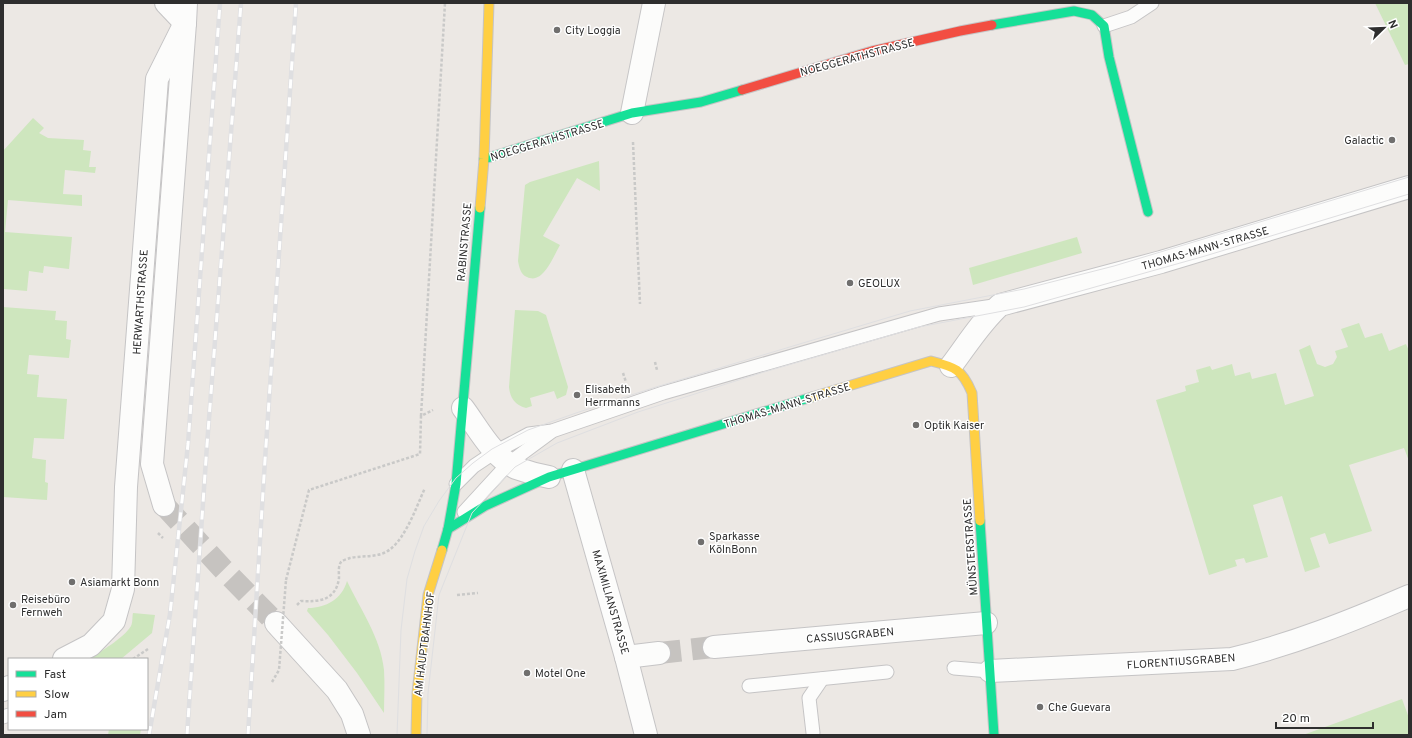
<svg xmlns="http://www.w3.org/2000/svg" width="1412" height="738" font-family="Overpass,sans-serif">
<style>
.green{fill:#cee6be}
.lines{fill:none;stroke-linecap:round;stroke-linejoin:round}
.street-tunnel{stroke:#c6c3c0;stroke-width:22;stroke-dasharray:22 11;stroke-linecap:butt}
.lane-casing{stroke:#c5c4c5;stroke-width:15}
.street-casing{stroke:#c5c4c5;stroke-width:24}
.fast-casing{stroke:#c5c4c5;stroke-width:11}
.slow-casing{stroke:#c5c4c5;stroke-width:11}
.jam-casing{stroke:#c5c4c5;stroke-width:11}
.path{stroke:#c9c9c8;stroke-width:2.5;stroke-dasharray:3 2;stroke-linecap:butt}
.lane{stroke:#fcfcfb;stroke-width:13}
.street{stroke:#fcfcfb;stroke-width:22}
.fast{stroke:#16e098;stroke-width:9}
.slow{stroke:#ffcf43;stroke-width:9}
.jam{stroke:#f24e42;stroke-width:9}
.tram{stroke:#dfdfe1;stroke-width:1}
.rail-casing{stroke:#dfdfe1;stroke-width:4.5}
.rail{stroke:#fff;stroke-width:3;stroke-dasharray:9;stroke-linecap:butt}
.path-bridge{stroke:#c9c9c8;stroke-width:2.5;stroke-dasharray:3 2;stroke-linecap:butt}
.poi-dot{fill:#706f6e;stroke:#fff;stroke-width:1.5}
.labels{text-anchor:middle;stroke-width:3;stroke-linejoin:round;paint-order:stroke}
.poi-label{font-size:11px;fill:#2e2e2e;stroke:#fff;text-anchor:start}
.street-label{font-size:11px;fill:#2e2e2e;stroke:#fff}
</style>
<rect width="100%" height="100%" fill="#ece8e4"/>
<!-- green -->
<g class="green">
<polygon points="1375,3 1409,3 1409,64 1405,65"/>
<polygon points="33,118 44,128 39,133 48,138 84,140 83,150 91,151 89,167 96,167 95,173 65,170 63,194 82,195 82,206 8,200 5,232 72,237 69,269 44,266 43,273 29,271 27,291 4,289 3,297 3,151"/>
<path d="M599,161L600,191L577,178L543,236L560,245C553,257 543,285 527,277C521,275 519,267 518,261L525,185L530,182Z"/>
<polygon points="1077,237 1082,253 973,285 969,268"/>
<polygon points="3,307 56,311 55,320 67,321 66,339 71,340 69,358 29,355 27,374 39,375 37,397 67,399 64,439 34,438 32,458 46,460 45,482 48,483 47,500 3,497"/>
<path d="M515,310L538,311L546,315L568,387L566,395L557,399L554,391L530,398L532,406L526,408C515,405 510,398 509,387Z"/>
<polygon points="1359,323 1365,338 1382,333 1389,351 1406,344 1409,351 1409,461 1404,448 1349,465 1372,531 1329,544 1325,533 1310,538 1320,567 1305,572 1282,496 1253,505 1268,557 1246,563 1244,558 1235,560 1237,566 1209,575 1156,400 1186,391 1185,386 1199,382 1196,370 1210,366 1212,370 1232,364 1235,376 1250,372 1252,379 1276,373 1285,405 1314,396 1299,350 1310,345 1317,364 1325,367 1333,364 1337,357 1335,351 1348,347 1341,329"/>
<path d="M347,581C360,609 381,638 384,670C385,684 384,699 384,713L357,673L328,635L307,611L308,608C326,608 342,599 347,581Z"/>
<path d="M133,613L155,615L152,633L121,659H88C100,652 124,638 131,626C133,622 132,617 133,613Z"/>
<polygon points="1402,699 1409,718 1409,735 1303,735"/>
<polygon points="109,729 141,729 140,735 108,735"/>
</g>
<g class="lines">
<!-- street-tunnel -->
<g class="street-tunnel">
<polyline points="164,505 222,568 276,623"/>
<polyline points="659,653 714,647"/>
</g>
<defs>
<g id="lane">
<polyline points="1104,26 1131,17 1152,3"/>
<polyline points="456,484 474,466 495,452 529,434 552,431 663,393 939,314 1000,305"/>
<polyline points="464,512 509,463 551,432"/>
<polyline points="954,668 990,671"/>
<polyline points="749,686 887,672"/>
<polyline points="3,717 9,715"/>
<polyline points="813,733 809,698 822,679"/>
</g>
<g id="street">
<polyline points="166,3 185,23"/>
<polyline points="632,113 654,3"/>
<path d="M951,366C967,345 980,323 1000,305L1161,262L1409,187"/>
<path d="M463,408C478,428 492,456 516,468C527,472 538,475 549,477"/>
<polyline points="573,470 626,657 646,735"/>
<polyline points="164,505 152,464 185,23 186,3"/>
<polyline points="276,623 337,690 352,714 359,735"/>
<polyline points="714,647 986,623"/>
<polyline points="626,657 659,653"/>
<polyline points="64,659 91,645 114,621 123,589 126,487 157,79 185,23"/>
<path d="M990,671L1232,659C1293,644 1351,621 1409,596"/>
<polyline points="3,690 9,687"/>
</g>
<g id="fast">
<polyline points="992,25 1074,11 1092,15 1104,26 1109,57 1148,212"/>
<polyline points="484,159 632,113 701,102 742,90"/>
<polyline points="980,521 994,735"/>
<polyline points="448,529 485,506 549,477 812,397"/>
<polyline points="442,550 448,529 456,484 480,208"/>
</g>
<g id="slow">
<polyline points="480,208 484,159 489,3"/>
<path d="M812,397L931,361C955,367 962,369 972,393L980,521"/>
<polyline points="416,735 417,693 428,595 442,550"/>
</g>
<polyline id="jam" points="742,90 872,51 960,31 992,25"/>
</defs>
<!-- lane casing -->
<use href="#lane" class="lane-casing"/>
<!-- street casing -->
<use href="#street" class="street-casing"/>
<!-- fast casing -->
<use href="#fast" class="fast-casing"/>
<!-- slow casing -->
<use href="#slow" class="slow-casing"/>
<!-- jam casing -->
<use href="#jam" class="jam-casing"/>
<!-- path -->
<g class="path">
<polyline points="633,142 640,304"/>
<polyline points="655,362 657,370"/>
<polyline points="623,373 626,382"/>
<polyline points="421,416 445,3"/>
<polyline points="158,533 163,538"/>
<polyline points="286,580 309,490 420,454 421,416 433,410"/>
<polyline points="457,595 478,593"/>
<path d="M297,605L301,601C320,602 336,600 339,578C339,573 338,566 341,562C343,560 347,559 350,558C359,556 371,557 381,554C403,548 416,507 425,488"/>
<polyline points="133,659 148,649"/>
</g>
<!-- lane -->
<use href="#lane" class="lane"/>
<!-- street -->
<use href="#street" class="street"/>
<!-- fast -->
<use href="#fast" class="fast"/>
<!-- slow -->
<use href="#slow" class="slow"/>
<!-- jam -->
<use href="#jam" class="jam"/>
<!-- tram -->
<g class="tram">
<polyline points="397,735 401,630 407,579 415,551 424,526 439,501 456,478 473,463 492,449 528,430 579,412 656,387 910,311 1024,289 1114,266 1409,177"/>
<polyline points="427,735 428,693 439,595 472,513 515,467 557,443 638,412 764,372 919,327 1024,307 1205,256 1409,194"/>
</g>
<defs>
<g id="rail">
<polyline points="149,735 170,614 188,444 220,3"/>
<polyline points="187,735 207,445 241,3"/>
<polyline points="248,735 265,460 296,3"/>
</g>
</defs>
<!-- rail casing -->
<use href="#rail" class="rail-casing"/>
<!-- rail -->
<use href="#rail" class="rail"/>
<!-- path-bridge -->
<polyline class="path-bridge" points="272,682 279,670 286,580"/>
</g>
<!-- markers -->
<g class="poi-dot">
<circle cx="557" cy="30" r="4"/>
<circle cx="1392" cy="140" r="4"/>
<circle cx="850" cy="283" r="4"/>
<circle cx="577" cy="395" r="4"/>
<circle cx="916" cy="425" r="4"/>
<circle cx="701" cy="542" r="4"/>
<circle cx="72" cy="582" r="4"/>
<circle cx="13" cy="605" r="4"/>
<circle cx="527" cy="673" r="4"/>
<circle cx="1040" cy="707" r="4"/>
</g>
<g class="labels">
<!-- poi labels -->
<g class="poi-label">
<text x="565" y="34">City Loggia</text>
<text x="1384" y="144" text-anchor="end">Galactic</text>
<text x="858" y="287">GEOLUX</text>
<text x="585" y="393">Elisabeth<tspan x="585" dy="13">Herrmanns</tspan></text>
<text x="924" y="429">Optik Kaiser</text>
<text x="709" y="540">Sparkasse<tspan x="709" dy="13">KölnBonn</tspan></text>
<text x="80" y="586">Asiamarkt Bonn</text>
<text x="21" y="603">Reisebüro<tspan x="21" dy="13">Fernweh</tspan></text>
<text x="535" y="677">Motel One</text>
<text x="1048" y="711">Che Guevara</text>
</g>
<!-- street labels -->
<g class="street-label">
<text transform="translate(857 57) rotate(-15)" y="4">NOEGGERATHSTRASSE</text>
<text transform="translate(547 140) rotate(-17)" y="4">NOEGGERATHSTRASSE</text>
<text transform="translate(464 242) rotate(-85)" y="4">RABINSTRASSE</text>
<text transform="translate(1205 248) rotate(-16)" y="4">THOMAS-MANN-STRASSE</text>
<text transform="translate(140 302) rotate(-86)" y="4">HERWARTHSTRASSE</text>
<text transform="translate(787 405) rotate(-17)" y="4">THOMAS-MANN-STRASSE</text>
<text transform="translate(970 547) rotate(-94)" y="4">MÜNSTERSTRASSE</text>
<text transform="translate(611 602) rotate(74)" y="4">MAXIMILIANSTRASSE</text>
<text transform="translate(850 635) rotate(-5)" y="4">CASSIUSGRABEN</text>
<text transform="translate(424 644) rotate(-83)" y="4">AM HAUPTBAHNHOF</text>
<text transform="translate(1181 661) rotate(-4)" y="4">FLORENTIUSGRABEN</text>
</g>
</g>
<!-- border -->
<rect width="1412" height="738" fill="none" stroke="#2e2e2e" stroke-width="8"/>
<!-- legend -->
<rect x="8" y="658" width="140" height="72" fill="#ffffff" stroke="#ababab"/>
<rect x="16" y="671" width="20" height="6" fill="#16e098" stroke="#ababab"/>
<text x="44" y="678" font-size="12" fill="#2e2e2e">Fast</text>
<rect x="16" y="691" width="20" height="6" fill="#ffcf43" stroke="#ababab"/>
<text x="44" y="698" font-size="12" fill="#2e2e2e">Slow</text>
<rect x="16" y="711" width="20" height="6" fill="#f24e42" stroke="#ababab"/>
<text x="44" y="718" font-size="12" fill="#2e2e2e">Jam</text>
<!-- north arrow -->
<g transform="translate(1384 28) rotate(67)" stroke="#ffffff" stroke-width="3" paint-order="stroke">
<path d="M0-3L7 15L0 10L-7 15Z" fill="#2e2e2e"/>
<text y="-6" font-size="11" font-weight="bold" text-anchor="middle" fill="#2e2e2e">N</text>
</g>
<!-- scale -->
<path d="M1276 722v6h97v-6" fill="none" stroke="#2e2e2e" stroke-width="2"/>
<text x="1282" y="722" font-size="12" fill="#2e2e2e" stroke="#ffffff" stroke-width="3" paint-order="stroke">20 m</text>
</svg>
